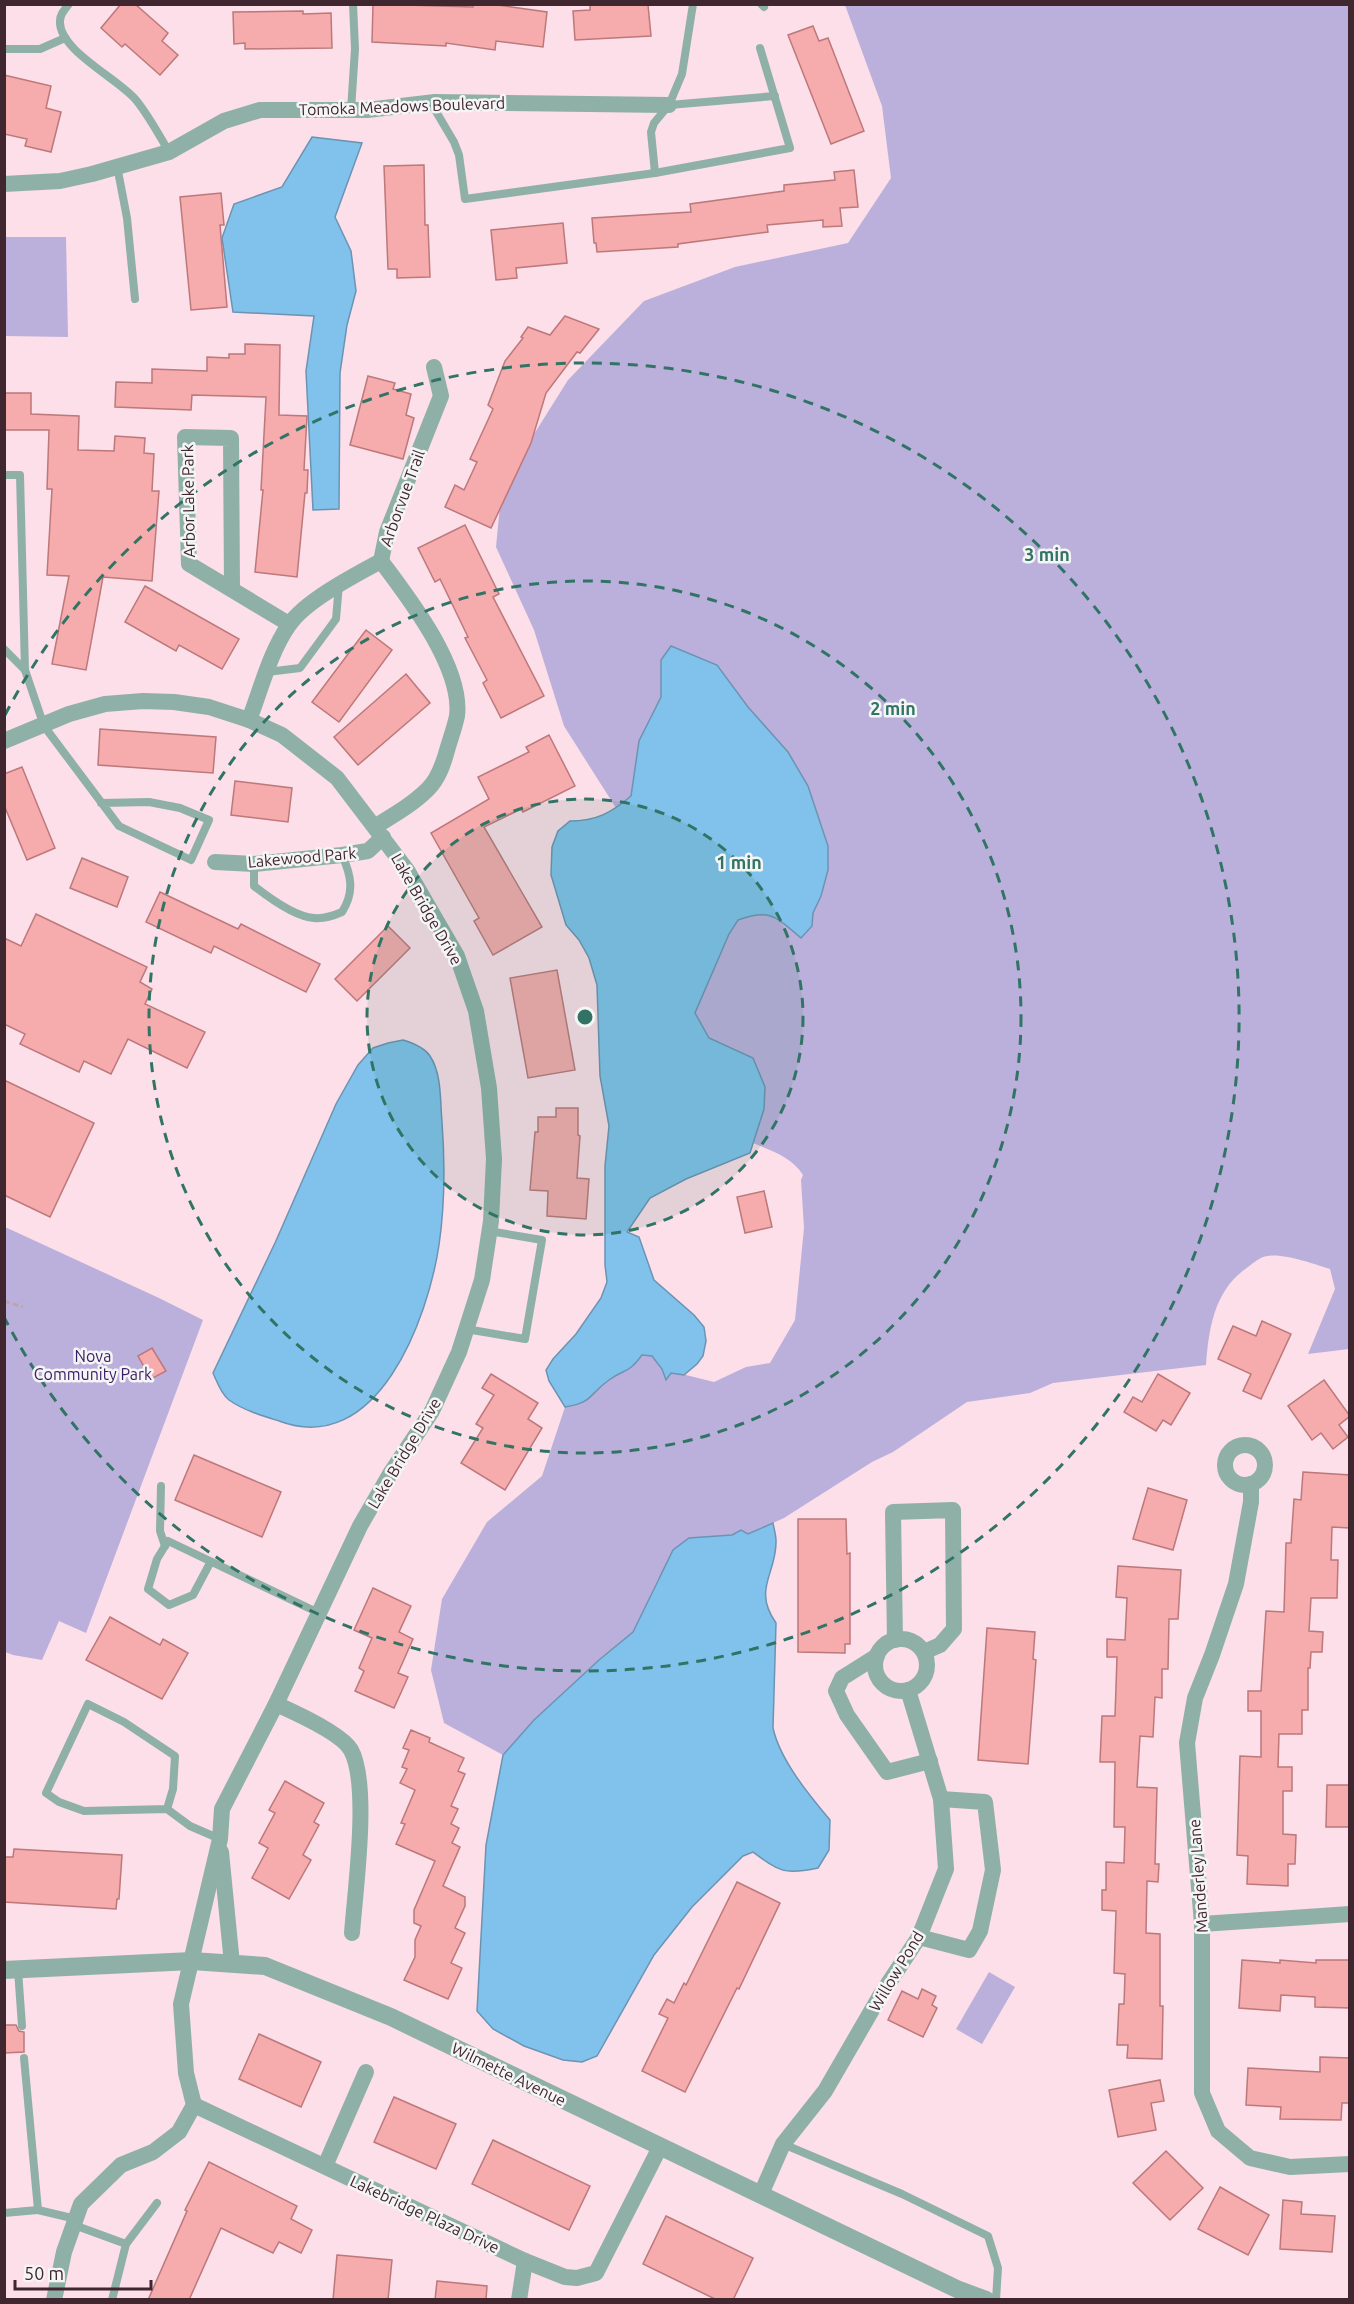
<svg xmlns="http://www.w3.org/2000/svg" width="1354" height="2304" font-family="Ubuntu,sans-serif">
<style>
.green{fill:#bbb0db}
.water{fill:#80c2eb;stroke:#6d93b3;stroke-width:1.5}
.building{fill:#f6abad;stroke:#bc787b;stroke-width:1.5}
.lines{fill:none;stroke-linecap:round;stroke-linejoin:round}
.path{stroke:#c0a4ad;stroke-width:3;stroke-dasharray:6 3;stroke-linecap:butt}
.service{stroke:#8fb0a7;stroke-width:8}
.minor{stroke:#8fb0a7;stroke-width:16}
.tertiary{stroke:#8fb0a7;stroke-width:18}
.ring{fill:none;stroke:#317465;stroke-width:3;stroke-dasharray:10 8}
.labels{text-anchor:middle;stroke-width:5;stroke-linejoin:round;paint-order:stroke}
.street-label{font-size:16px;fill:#40262f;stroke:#f5f5f5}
.park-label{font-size:16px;fill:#371b63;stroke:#f5f5f5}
.centre{fill:#317465;stroke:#f5f5f5;stroke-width:3}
.ring-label{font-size:18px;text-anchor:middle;font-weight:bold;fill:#317465;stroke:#f5f5f5;stroke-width:5;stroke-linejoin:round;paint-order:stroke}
</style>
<rect width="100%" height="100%" fill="#fcdfe8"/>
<!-- green -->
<g class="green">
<path d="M845,5H1349V1349L1308,1354L1335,1289L1330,1269C1314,1264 1279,1251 1263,1257C1258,1259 1252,1264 1248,1267C1214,1290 1209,1328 1206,1365L1053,1383L1030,1393L967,1402L893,1452L872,1462L784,1518L748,1534L741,1531L732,1535L717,1536L658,1579L633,1632L599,1660L534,1720L503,1755L444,1723L431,1670L442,1599L487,1522L542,1476L565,1407C593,1403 589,1394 609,1380C626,1368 628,1374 641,1354L652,1356L662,1369L714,1382L746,1367L770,1363L795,1320L804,1228L801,1180L803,1175C792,1157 772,1151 753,1143L764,1109L753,1058L709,1038L695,1013L729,934L738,920C770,908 777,918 801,937L812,926L813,913L821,896L817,815L808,786L788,752L748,707L717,665L661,660V697L639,741L631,796L616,808L564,726L534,630L496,547L502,485L568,380L644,301L735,267L848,243L891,178L882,106Z"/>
<polygon points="4,237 66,237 68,337 5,336"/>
<polygon points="5,1227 159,1298 203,1320 86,1633 59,1621 42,1660 13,1655 5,1652"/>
<polygon points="989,1972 1015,1987 982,2044 956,2029"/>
</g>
<!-- water -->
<g class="water">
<polygon points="312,137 362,143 335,217 351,251 356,291 347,325 340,373 339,509 313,510 306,371 314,316 233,312 222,238 234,204 282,187"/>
<path d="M671,646L717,665L748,707L788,752L808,786L828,846V870L821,896L813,913L812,926L801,938C776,917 771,908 738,920L729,934L695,1013L709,1038L753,1058L765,1087L764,1109L750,1153L686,1179L650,1198L627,1232L639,1237L654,1280L694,1315L704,1327L706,1341L703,1356L697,1364L684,1375L671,1373L666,1380L662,1369L652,1356L642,1355C628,1374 626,1368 609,1380C589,1394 593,1403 565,1407L549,1381L546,1370L553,1359L576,1334L601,1298L607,1282L605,1265V1166L609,1126L600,1076L597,985L589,958L579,940L566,925L551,875L552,847L558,831L570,821C596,821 611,813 631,796L639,741L661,697V660Z"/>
<path d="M403,1040C413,1043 424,1047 430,1056C442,1074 440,1101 442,1122C445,1163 445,1204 439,1245C428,1318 378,1458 279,1421C263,1416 243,1410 229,1400C221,1394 217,1382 213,1373L275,1243L336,1104L358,1065L373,1048L388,1043Z"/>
<path d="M773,1523C774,1529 776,1535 776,1541C777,1573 752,1589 776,1623L773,1728C780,1760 809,1795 830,1820L829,1850L818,1868C784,1875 780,1872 753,1852L743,1856L692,1907L654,1955L597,2056L582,2062L563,2060L524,2046L493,2029L477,2011L486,1845L503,1755L534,1720L599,1660L633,1632L673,1550L689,1538L732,1535L741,1530L748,1534Z"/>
</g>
<!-- building -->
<g class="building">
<polygon points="121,4 135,4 168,33 162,41 178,55 160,75 125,44 122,47 101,28"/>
<polygon points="373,4 473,7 473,4 490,4 547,12 543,47 496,41 495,50 446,43 446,46 372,42"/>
<polygon points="590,4 648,5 651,36 575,40 573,11 590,10"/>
<polygon points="303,11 303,14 331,13 332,48 245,49 245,43 234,44 233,12"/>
<polygon points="813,26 819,41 828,38 864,131 831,144 788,35"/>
<polygon points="4,75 51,86 46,108 61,112 51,152 25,146 27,139 4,134"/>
<polygon points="424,165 425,225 428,225 430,277 397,278 397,269 388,269 384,166"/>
<polygon points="854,170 858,207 840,208 842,226 823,227 823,220 767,225 768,232 678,244 678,247 597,252 596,243 594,243 592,218 691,212 690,204 784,191 784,185 835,180 834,172"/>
<polygon points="221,193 224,225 220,225 227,307 191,310 180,197"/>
<polygon points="563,223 567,263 516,268 517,278 496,280 491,230"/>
<polygon points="565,316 599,329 580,353 577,352 546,393 531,443 491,528 445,507 455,485 464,490 477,462 470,459 493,409 488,405 505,361 523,338 521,337 528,327 550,335"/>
<polygon points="245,344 280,345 279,415 307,416 304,470 308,470 307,493 305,493 297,577 255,572 263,490 261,490 266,397 192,395 191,410 115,407 116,382 152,383 152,369 207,371 207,357 229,358 229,354 245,354"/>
<polygon points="368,376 395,383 393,389 411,394 406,415 414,418 403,459 350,445"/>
<polygon points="4,393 31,393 31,414 79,416 78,450 114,451 115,436 145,438 144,453 154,454 152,491 159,491 152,581 103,577 86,670 52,664 69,576 47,575 52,489 47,489 49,430 4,430"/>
<polygon points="465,525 499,594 493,597 544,696 501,718 483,683 487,680 465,638 468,637 440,579 435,582 418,548"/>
<polygon points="145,586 239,639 222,669 179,645 176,651 125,622"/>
<polygon points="366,630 392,650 339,722 312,702"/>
<polygon points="406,674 430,703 358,765 334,737"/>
<polygon points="100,729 216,737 213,773 98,765"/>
<polygon points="549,735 575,786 523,812 521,809 484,827 542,927 493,955 474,921 479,918 431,833 489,799 478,777 529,752 526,747"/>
<polygon points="22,767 55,848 27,860 4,805 4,774"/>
<polygon points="235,781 292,788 288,822 231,815"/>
<polygon points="82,858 128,877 117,907 70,888"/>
<polygon points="160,892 238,929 241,924 320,964 306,992 214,946 211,953 146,922"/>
<polygon points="36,914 147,967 140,982 152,989 145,1004 205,1032 187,1068 128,1039 111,1074 84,1061 79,1072 20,1044 25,1034 4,1024 4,938 21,946"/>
<polygon points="388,926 410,948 357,1001 335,979"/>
<polygon points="557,970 575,1070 528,1078 510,978"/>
<polygon points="4,1080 94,1123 50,1217 4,1195"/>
<polygon points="556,1108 578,1108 578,1135 580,1136 577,1178 589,1179 586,1219 547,1216 548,1191 530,1190 535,1132 538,1132 538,1117 556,1117"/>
<polygon points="764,1191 772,1227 745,1233 737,1197"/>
<polygon points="1262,1321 1291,1334 1261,1399 1243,1391 1251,1374 1218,1359 1233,1326 1256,1336"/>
<polygon points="152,1348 166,1371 151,1379 138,1356"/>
<polygon points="491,1374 538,1403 528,1419 542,1428 505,1490 461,1463 483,1428 476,1424 494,1395 482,1388"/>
<polygon points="1158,1374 1190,1393 1171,1425 1163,1420 1156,1431 1124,1412 1133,1397 1142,1402"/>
<polygon points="1324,1380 1350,1416 1339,1425 1348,1437 1333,1449 1321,1433 1312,1440 1288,1406"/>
<polygon points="194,1455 281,1492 262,1537 175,1500"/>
<polygon points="1303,1472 1350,1475 1349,1528 1332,1527 1331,1560 1338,1560 1337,1598 1311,1598 1309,1631 1323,1632 1322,1652 1311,1652 1310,1668 1308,1668 1308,1710 1302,1710 1302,1734 1279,1734 1278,1767 1292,1767 1292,1791 1283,1791 1283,1834 1296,1835 1295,1864 1288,1864 1288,1886 1247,1884 1248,1856 1237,1855 1240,1756 1261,1757 1261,1711 1248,1711 1248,1691 1261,1691 1266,1611 1284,1612 1286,1543 1291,1543 1294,1499 1301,1500"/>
<polygon points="1148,1488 1187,1500 1173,1550 1133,1539"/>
<polygon points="798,1519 846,1519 847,1554 850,1553 850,1644 845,1644 845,1653 798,1652"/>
<polygon points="1118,1566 1181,1570 1178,1619 1169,1619 1168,1669 1162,1669 1162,1698 1155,1697 1153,1737 1140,1736 1137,1787 1157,1788 1155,1864 1159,1864 1158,1882 1147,1881 1146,1933 1160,1934 1160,2006 1163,2006 1162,2059 1127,2058 1128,2045 1117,2045 1119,2004 1124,2004 1125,1974 1114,1973 1116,1911 1102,1910 1102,1890 1106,1890 1106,1862 1124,1863 1125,1827 1114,1827 1115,1762 1100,1762 1102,1716 1115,1716 1117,1657 1107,1657 1107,1639 1125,1640 1127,1598 1116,1597"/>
<polygon points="373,1588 411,1606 399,1632 413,1639 398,1673 408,1677 394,1708 355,1691 364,1671 359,1668 372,1638 354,1630"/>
<polygon points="110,1617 160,1645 163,1639 188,1653 162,1699 86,1660"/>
<polygon points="987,1628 1035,1632 1033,1659 1036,1660 1028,1764 978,1760"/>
<polygon points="411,1730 430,1738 429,1742 464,1758 458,1771 465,1774 451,1806 458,1809 451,1824 459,1828 452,1843 460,1847 443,1886 465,1897 465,1906 455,1928 465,1933 451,1963 462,1968 448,1999 404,1980 415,1957 415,1940 421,1926 414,1923 414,1910 435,1861 396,1844 405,1824 401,1823 415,1790 400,1783 407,1769 402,1767 409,1750 403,1748"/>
<polygon points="285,1781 324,1803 314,1822 319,1825 303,1855 311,1860 289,1899 252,1878 268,1848 259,1843 275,1813 269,1810"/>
<polygon points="1327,1785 1350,1785 1350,1827 1326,1827"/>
<polygon points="14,1849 122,1855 119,1899 117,1899 116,1909 4,1902 4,1857 13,1857"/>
<polygon points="737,1882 780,1903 739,1989 737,1988 685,2092 642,2071 668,2018 659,2014 667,1999 674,2003 684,1983 686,1985"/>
<polygon points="1242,1960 1280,1963 1280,1960 1316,1963 1316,1960 1350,1960 1350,2008 1315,2007 1315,1997 1281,1995 1280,2011 1239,2008"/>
<polygon points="922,1989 936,1996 932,2005 937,2008 923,2037 888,2020 902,1991 918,1999"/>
<polygon points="4,2025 16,2025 19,2031 24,2032 24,2052 4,2053"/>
<polygon points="259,2034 321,2062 301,2107 239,2079"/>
<polygon points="1320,2057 1350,2058 1350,2103 1342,2103 1341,2120 1280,2119 1281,2107 1246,2105 1248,2068 1320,2072"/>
<polygon points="1160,2080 1164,2101 1151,2103 1156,2130 1118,2137 1109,2090"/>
<polygon points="394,2097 456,2124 436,2169 374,2142"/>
<polygon points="493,2140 590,2186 569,2230 472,2184"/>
<polygon points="1166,2151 1203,2188 1170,2220 1133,2183"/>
<polygon points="209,2162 297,2206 291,2219 312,2230 301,2253 279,2242 273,2253 221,2228 189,2300 148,2300 187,2211 185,2210"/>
<polygon points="1220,2187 1269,2215 1248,2255 1198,2229"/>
<polygon points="1283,2200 1302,2202 1301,2214 1335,2216 1332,2252 1280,2249"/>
<polygon points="666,2216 753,2258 733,2300 717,2300 643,2264"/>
<polygon points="337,2255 392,2260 388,2300 333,2300"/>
<polygon points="437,2281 487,2286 486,2300 435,2300"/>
</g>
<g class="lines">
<!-- path -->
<polyline class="path" points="4,1301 23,1307"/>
<!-- service -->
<g class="service">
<path d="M69,4C65,9 60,14 60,21C58,50 119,79 136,100C149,116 159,135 169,152"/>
<polyline points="761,4 764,7"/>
<polyline points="4,49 40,49 65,38"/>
<polyline points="431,103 454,142 459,155 465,199 655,173 790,148 760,48"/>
<polyline points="669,105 775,96"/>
<polyline points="351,110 355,49 353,4"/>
<polyline points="117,166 127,218 135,299"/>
<polyline points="655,173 651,132 654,123 669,105 682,74 693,4"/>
<polyline points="4,475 20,475 25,670 44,726 119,826 191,860 209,820 180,808 149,802 101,803"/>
<polyline points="4,649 25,670"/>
<polyline points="267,672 300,668 336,619 339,584"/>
<path d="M254,864V886C268,897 295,917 314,918C324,919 333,916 342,912C355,892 351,875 342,855"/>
<polyline points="466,1329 525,1339 542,1240 489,1231"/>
<polyline points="161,1486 160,1531 165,1546"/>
<polyline points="210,1563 193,1595 169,1605 148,1589 157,1559 168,1541 319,1613"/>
<polyline points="167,1809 84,1811 59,1802 46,1793 88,1704 124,1722 175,1756 173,1789 167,1809 190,1826 220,1839"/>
<polyline points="18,1970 22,2026"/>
<polyline points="24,2058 38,2210 76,2219"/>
<polyline points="783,2144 902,2194 988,2236 998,2268 996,2300"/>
<polyline points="4,2213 38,2210"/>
<polyline points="74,2225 126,2244 112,2300"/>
<polyline points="126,2244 157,2203"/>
</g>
<!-- minor -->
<g class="minor">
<polyline points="4,184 60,181 92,174 169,152 224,121 260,110 367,110 435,102 669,105"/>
<polyline points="232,588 231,438 185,437 189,564 289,624"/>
<path d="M249,720C261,689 270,652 289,625C305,601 355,575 381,561L387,532L441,396L434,367"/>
<polyline points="4,741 69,714 105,704 143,701 174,702 209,707 249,720 282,735 337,778 407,870 457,956 476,1011 489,1088 494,1159 491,1221 482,1280 459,1352 432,1411 390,1474 360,1526 276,1704 222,1809 220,1839 181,2004 186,2073 194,2105 179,2132 153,2152 121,2165 81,2204 64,2252 54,2300"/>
<path d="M376,826C394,815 413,804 428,789C439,778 444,762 448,747C451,737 455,726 457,716C463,668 409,598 381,561"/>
<polyline points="215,862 254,864 342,855 368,851 383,837"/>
<circle cx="1245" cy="1465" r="20"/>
<polyline points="1251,1484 1251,1502 1236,1584 1212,1655 1195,1698 1187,1743 1202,1924 1202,2093 1218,2131 1250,2158 1290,2167 1350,2164"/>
<circle cx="901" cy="1665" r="26"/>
<polyline points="895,1640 893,1512 953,1510 954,1629 940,1645 924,1652"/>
<polyline points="877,1656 842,1678 836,1691 847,1715 887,1772 930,1761"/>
<path d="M276,1704C294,1712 342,1734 351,1750C370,1785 355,1891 352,1933"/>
<polyline points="221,1852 232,1964"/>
<polyline points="1202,1924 1350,1914"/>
<polyline points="919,1937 969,1950 980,1931 993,1870 985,1802 941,1799"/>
<polyline points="194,2105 525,2261 565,2277 577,2278 596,2273 660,2147"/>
<polyline points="325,2166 366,2072"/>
<polyline points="761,2194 783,2144 825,2091 880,1996 919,1937 946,1869 941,1799 908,1690"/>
<polyline points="519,2300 525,2261"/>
</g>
<!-- tertiary -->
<polyline class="tertiary" points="4,1970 192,1961 265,1966 391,2017 959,2290 986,2300"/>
</g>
<!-- distance rings -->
<circle cx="585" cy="1017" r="218" fill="#317465" fill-opacity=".12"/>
<g class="ring">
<circle cx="585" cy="1017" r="218"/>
<circle cx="585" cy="1017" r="436"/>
<path d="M5 715A654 654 0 1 1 5 1319"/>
</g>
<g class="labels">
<!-- street labels -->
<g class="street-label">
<text transform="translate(402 106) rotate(-2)" y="6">Tomoka Meadows Boulevard</text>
<text transform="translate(402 498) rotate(-70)" y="6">Arborvue Trail</text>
<text transform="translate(188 501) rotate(-91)" y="6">Arbor Lake Park</text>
<text transform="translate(302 857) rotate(-5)" y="6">Lakewood Park</text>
<text transform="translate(427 909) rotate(60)" y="6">Lake Bridge Drive</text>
<text transform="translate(404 1453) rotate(-59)" y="6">Lake Bridge Drive</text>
<text transform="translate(1198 1876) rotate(-94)" y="6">Manderley Lane</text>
<text transform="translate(896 1971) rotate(-59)" y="6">Willow Pond</text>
<text transform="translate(509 2074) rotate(26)" y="6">Wilmette Avenue</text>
<text transform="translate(425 2214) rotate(25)" y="6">Lakebridge Plaza Drive</text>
</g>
<!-- park labels -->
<g class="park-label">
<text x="93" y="1362">Nova<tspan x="93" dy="18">Community Park</tspan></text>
</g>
</g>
<circle cx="585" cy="1017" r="9" class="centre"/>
<g class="ring-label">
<text x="1047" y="561">3 min</text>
<text x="893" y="715">2 min</text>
<text x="739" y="869">1 min</text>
</g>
<!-- border -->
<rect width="1354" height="2304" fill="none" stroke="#40262f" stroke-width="12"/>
<!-- scale -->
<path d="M15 2280v9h136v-9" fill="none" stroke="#40262f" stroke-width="3"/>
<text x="24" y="2280" font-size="18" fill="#40262f" stroke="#f5f5f5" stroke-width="4.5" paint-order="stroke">50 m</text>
</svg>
